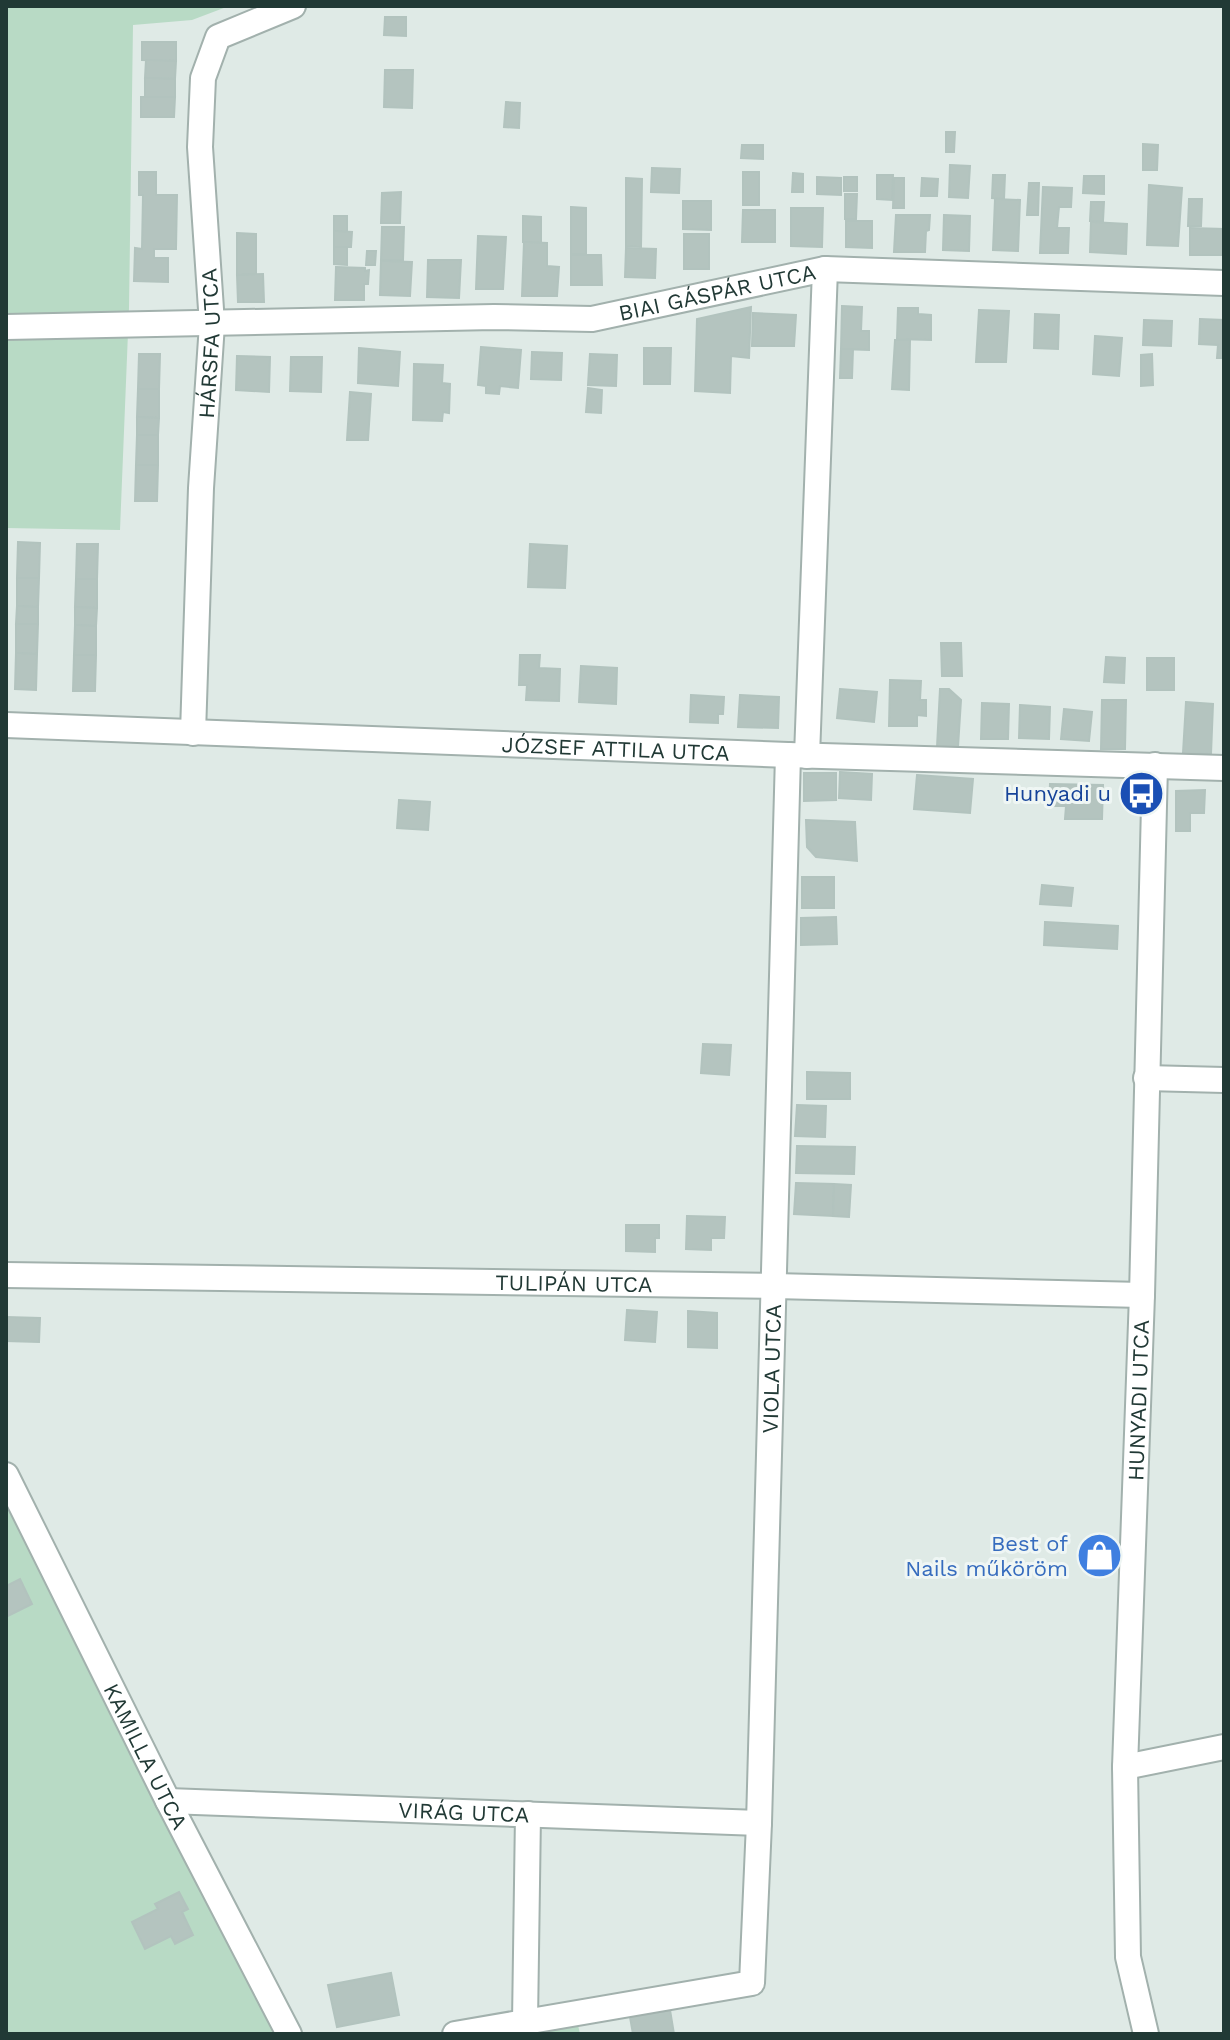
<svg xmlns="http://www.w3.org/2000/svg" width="1230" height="2040" font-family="'Work Sans',sans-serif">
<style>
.green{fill:#b8dac5}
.building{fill:#b4c4bf;stroke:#b2c3be;stroke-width:2}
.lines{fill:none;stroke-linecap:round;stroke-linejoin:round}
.minor-casing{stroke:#a2b1ad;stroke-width:28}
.minor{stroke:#fff;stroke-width:24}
.labels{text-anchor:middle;stroke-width:6;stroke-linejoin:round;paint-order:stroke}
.street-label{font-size:22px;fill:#213935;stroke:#eff6f4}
.transit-label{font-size:22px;fill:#164399;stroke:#eff6f4;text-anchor:end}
.shop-label{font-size:22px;fill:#366cbe;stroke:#eff6f4;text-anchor:end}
</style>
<rect width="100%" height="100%" fill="#dfeae6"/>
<!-- green -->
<g class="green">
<polygon points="6,6 229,6 192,20 133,25 129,308 120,530 6,528"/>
<polygon points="6,1493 276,2034 6,2034"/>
<polygon points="578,2025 580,2034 523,2034"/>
</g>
<!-- building -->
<g class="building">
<polygon points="385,17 406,17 406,36 384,35"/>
<polygon points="142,42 176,42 176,61 142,60"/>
<polygon points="146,60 176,61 175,79 145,78"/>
<polygon points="385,70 413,70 412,108 384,107"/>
<polygon points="145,78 175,79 175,97 145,97"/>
<polygon points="141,97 175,97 174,117 141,117"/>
<polygon points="506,102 520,103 519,128 504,127"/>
<polygon points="946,132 955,132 954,152 946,152"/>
<polygon points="1143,144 1158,145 1157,170 1143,170"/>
<polygon points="742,145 763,145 763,159 741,158"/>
<polygon points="950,165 970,166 968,198 949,197"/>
<polygon points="652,168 680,169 679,193 651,192"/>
<polygon points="139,172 156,172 156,195 177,195 176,249 154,249 154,258 168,258 168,282 134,281 135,248 142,249 143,195 139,195"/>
<rect x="743" y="172" width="16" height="33"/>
<polygon points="793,173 803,174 803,192 792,192"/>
<polygon points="877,175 893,175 892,200 877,199"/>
<polygon points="993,175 1005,175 1004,199 992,198"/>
<polygon points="1084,176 1104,176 1104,194 1083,193"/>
<polygon points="817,177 841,178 841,195 817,194"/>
<rect x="844" y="177" width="13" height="14"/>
<polygon points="626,178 642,179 641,247 626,246"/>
<polygon points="894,178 904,178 904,208 893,208"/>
<polygon points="922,178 938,179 937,196 921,196"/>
<polygon points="1029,183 1039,183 1038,215 1027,215"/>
<polygon points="1149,185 1182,188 1178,246 1147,245"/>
<polygon points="1043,187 1072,188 1071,207 1059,207 1057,228 1069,228 1068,253 1040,253"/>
<polygon points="401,192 400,223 381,223 382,193"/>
<polygon points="845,194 857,194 856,219 845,219"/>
<polygon points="995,199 1020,200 1018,251 993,250"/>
<polygon points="1189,199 1202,199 1201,226 1188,226"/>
<polygon points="683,201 711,201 711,230 683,229"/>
<polygon points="1091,202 1104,202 1103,221 1090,221"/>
<polygon points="571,207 586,208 586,254 571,254"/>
<polygon points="791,208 823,208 822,247 791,246"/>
<polygon points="743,210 775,210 775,242 742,242"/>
<polygon points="896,215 930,215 929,230 926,231 925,252 894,252"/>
<polygon points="944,215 970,216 969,251 943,250"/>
<polygon points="334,216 347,216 347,232 334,231"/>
<polygon points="523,216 541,217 541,243 523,242"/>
<polygon points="846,221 872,221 872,248 846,247"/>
<polygon points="1091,222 1127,224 1126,254 1090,252"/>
<polygon points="382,227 404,227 403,260 381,260"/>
<polygon points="1190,228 1224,229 1224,255 1190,255"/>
<polygon points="334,231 352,232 351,247 334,247"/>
<polygon points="237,233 256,234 256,274 237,275"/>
<rect x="684" y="234" width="25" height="35"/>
<polygon points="478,236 506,237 503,289 476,289"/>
<polygon points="524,242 547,243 547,266 559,267 557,296 522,296"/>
<polygon points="334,247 347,247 347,265 334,264"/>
<polygon points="626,248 656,249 655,278 625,277"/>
<polygon points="367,251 376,251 375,265 366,265"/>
<polygon points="571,255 601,255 602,285 571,285"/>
<polygon points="428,260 461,260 459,298 427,297"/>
<polygon points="381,261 412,262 410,296 380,295"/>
<polygon points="336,267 365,268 365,271 369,270 368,284 364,284 364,300 335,300"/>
<polygon points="263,274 264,302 238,302 237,275"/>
<polygon points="842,306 862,307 861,331 869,331 869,350 841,349"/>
<polygon points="751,307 749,358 731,356 730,393 695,391 697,319"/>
<polygon points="898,308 918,308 918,314 931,315 931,340 897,339"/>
<polygon points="979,310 1009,311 1006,362 976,362"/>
<polygon points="753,313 796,315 794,346 752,346"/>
<polygon points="1035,314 1059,315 1058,349 1034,348"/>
<polygon points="1200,319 1224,320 1224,358 1217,358 1218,345 1199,344"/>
<polygon points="1144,320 1172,321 1171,346 1143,345"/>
<polygon points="1095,336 1122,338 1119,376 1093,374"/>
<polygon points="895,340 910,340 909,390 892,389"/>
<polygon points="481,347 521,350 518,388 500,386 499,394 486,393 486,386 478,385"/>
<polygon points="359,348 400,352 398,386 358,383"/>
<polygon points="644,348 671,348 670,384 644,384"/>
<polygon points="841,349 853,349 852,378 840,378"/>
<polygon points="532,352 562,353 561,380 531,379"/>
<polygon points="139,354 160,354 159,389 138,389"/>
<polygon points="590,354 617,355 616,386 588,385"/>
<polygon points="1152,354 1153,385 1141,386 1141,355"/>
<polygon points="237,356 270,357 269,392 236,390"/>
<polygon points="291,357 322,357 321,392 290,391"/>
<polygon points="414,364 443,365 442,383 450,384 449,413 443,412 442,421 413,420"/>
<polygon points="588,388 602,390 601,413 586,412"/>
<polygon points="138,389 159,389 159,418 137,417"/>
<polygon points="350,392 371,394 368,440 347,440"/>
<polygon points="137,417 159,418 158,435 137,435"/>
<polygon points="137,435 158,435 158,465 136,465"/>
<polygon points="136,465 158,465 157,501 135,501"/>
<polygon points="18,542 40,543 39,578 17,578"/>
<polygon points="77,544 98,544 97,579 76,579"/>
<polygon points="530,544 567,546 565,588 528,587"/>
<polygon points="17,578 39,578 38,607 17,606"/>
<polygon points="76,579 97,579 97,608 75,607"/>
<polygon points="17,606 38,607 38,624 16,624"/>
<polygon points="75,607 97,608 96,626 75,625"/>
<polygon points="16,624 38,624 37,654 16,653"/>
<polygon points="75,625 96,626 96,655 74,655"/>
<polygon points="941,643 961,643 962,676 942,676"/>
<polygon points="16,653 37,654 36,690 15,689"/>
<polygon points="74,655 96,655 95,691 73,691"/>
<polygon points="520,655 540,655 539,668 560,669 559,701 526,700 527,685 519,685"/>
<polygon points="1106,657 1125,658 1124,683 1104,682"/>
<rect x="1147" y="658" width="27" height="32"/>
<polygon points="581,666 617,668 616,704 579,702"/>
<polygon points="890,680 921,681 920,700 926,700 926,716 917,715 917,726 889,726"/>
<polygon points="840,689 877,692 874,722 837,718"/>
<polygon points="940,689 949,689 961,700 958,747 937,747"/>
<polygon points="691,695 724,697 723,714 718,714 718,723 690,722"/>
<polygon points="740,695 779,697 778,728 738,727"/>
<polygon points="1102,700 1126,700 1125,749 1101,749"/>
<polygon points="1186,702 1213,704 1211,754 1183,753"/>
<polygon points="982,703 1009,704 1008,739 981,739"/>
<polygon points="1020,705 1050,707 1049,739 1019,738"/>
<polygon points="1064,709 1092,712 1089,741 1061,739"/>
<polygon points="840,772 872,774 871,800 839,798"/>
<polygon points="804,773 836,773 836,800 804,801"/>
<polygon points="917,775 973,779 970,813 914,809"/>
<polygon points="1050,784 1103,785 1102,819 1065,819 1066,806 1049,806"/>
<polygon points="1205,790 1204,813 1190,813 1190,831 1176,831 1176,791"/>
<polygon points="399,800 430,802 428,830 397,828"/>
<polygon points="806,820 855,822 857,861 816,857 807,847"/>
<rect x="802" y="877" width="32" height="31"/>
<polygon points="1042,885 1073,888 1071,906 1040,904"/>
<polygon points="836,917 837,944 801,945 801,918"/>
<polygon points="1045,922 1118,926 1117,949 1044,945"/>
<polygon points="703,1044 731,1045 729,1075 701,1073"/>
<polygon points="807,1072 850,1073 850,1099 807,1099"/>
<polygon points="797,1105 826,1106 825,1137 795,1136"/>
<polygon points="797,1146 855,1147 854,1174 796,1173"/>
<polygon points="796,1183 834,1184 833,1216 794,1214"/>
<polygon points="834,1184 851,1185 849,1217 833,1216"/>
<polygon points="687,1216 725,1217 724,1238 711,1238 711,1250 686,1249"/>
<polygon points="626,1225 659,1225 659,1238 655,1238 655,1252 626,1251"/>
<polygon points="627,1310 657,1312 655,1342 625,1340"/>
<polygon points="688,1311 717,1313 717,1348 688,1347"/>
<polygon points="6,1317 40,1318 39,1342 6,1341"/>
<polygon points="20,1579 32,1604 6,1617 6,1586"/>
<polygon points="179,1892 188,1909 182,1912 193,1935 175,1944 171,1936 145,1949 132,1922 158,1909 155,1904"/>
<polygon points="391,1973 399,2015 337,2027 328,1985"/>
<polygon points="670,2010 674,2034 633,2034 630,2017"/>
</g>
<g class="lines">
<defs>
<g id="minor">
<path id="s1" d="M6,327L494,317L592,319L825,269L1224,283"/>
<path id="s2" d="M6,725L788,755L1224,768"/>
<path id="s3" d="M193,733L201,488L212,324L200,147L203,78L218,37L293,6"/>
<polyline points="807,756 825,269"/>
<polyline points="1146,1078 1224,1080"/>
<path id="s4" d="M6,1275L774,1286L1142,1295"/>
<path id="s5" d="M6,1475L168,1801L289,2034"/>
<polyline points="1125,1767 1224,1747"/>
<path id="s6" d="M168,1801L759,1823"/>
<polyline points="525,2022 528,1814"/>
<path id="s7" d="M455,2034L752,1983L759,1823L788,755"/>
<path id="s8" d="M1146,2034L1128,1957L1125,1767L1142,1295L1155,765"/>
</g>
</defs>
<!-- minor casing -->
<use href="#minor" class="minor-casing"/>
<!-- minor -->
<use href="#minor" class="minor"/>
</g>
<!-- icons -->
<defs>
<symbol id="bus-disc" viewBox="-11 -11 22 22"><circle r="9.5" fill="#1a4fb4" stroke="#eff6f4"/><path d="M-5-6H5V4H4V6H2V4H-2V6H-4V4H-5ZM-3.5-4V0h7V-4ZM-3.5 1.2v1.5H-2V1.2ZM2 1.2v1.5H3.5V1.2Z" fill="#fff"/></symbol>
<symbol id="shop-disc" viewBox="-11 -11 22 22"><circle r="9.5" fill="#3f7fe0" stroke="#eff6f4"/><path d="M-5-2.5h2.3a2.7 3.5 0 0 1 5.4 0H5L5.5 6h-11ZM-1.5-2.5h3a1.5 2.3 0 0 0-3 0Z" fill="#fff"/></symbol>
</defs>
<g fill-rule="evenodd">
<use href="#bus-disc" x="1116" y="768" width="51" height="51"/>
<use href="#shop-disc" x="1074" y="1530" width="51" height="51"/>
</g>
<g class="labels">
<!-- street labels -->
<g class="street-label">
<text dy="8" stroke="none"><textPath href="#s1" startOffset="714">BIAI GÁSPÁR UTCA</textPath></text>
<text dy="8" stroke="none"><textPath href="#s3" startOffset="390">HÁRSFA UTCA</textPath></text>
<text dy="8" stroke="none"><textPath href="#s2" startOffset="610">JÓZSEF ATTILA UTCA</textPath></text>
<text dy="8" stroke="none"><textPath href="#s4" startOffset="568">TULIPÁN UTCA</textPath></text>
<text dy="8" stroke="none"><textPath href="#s7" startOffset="916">VIOLA UTCA</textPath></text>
<text dy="8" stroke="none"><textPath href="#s8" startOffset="636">HUNYADI UTCA</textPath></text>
<text dy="8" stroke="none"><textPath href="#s5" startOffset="314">KAMILLA UTCA</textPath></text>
<text dy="8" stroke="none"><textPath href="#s6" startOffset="296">VIRÁG UTCA</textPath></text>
</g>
<!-- transit labels -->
<g class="transit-label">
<text x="1111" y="801">Hunyadi u</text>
</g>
<!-- shop labels -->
<g class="shop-label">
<text x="1068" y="1551">Best of<tspan x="1068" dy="25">Nails műköröm</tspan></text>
</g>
</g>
<!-- border -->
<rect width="1230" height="2040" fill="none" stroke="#213935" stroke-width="16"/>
</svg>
